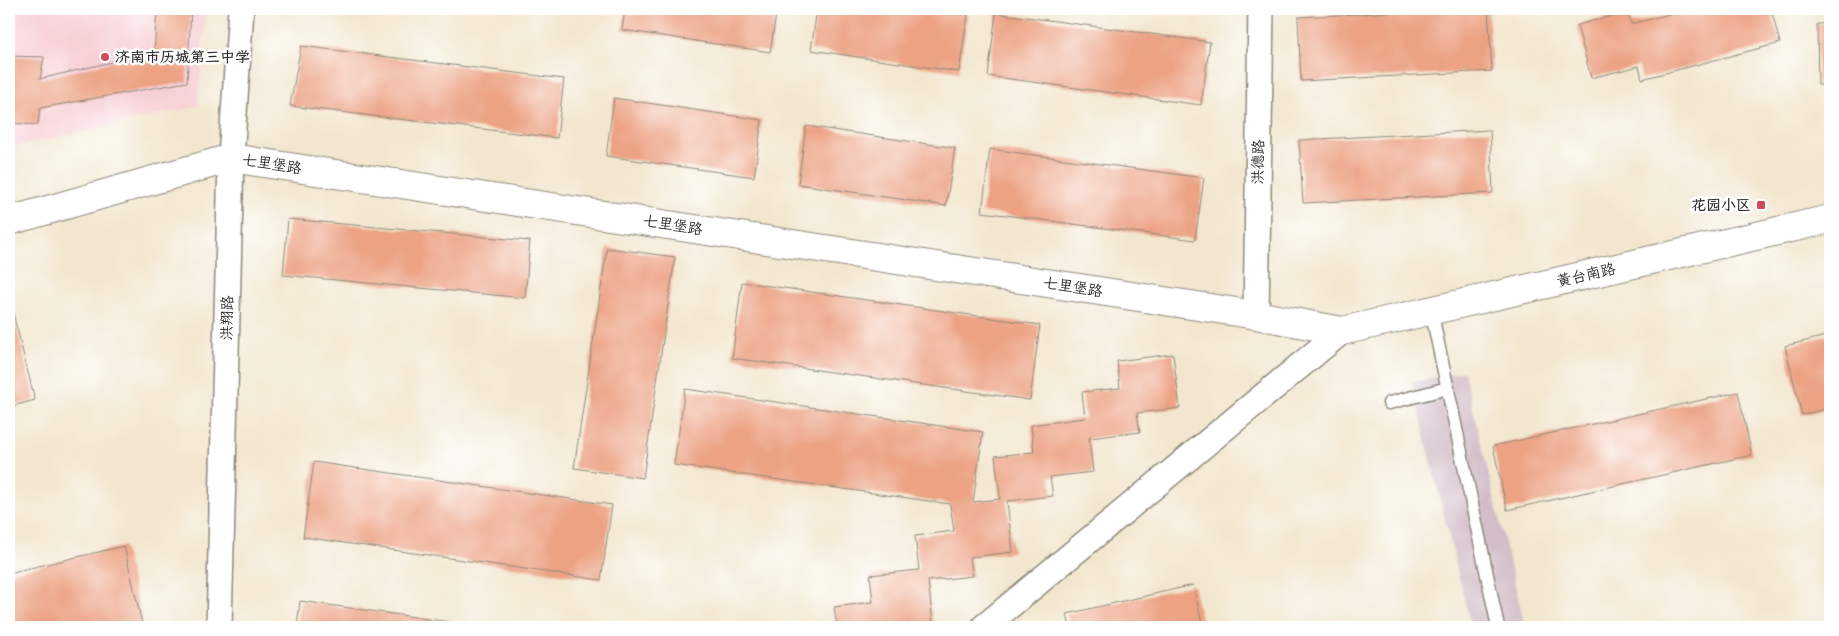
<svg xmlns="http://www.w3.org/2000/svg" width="1839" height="636" font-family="'Patrick Hand','LXGW WenKai TC',sans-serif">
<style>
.built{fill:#f7cfd4}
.industrial{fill:#d2bdc8}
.building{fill:#eca283}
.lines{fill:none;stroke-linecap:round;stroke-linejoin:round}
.lane-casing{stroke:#8e887c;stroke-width:15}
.street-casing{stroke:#8e887c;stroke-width:28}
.secondary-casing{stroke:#8e887c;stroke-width:30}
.lane{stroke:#fff;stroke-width:12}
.street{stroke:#fff;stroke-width:25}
.secondary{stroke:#fff;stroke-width:28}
.poi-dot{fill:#d1495b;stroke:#fff;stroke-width:2}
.labels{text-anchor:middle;stroke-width:5;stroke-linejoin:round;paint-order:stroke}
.poi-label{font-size:15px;font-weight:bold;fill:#2b2b2b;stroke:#fff;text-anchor:start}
.street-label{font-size:15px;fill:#2b2b2b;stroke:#fff}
</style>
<rect width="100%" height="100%" fill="#fff"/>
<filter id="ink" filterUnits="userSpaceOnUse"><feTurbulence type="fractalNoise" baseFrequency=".02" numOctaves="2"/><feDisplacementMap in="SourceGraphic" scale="10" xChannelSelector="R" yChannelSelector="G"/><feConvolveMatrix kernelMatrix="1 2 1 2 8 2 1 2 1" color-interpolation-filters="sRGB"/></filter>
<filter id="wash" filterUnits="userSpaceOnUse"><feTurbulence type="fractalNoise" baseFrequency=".0096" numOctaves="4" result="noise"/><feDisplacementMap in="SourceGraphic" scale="20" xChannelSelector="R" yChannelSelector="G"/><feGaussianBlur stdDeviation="1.12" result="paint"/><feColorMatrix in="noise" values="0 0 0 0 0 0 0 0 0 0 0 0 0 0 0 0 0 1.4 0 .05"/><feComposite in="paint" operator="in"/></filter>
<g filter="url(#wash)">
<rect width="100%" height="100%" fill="#f2e6ce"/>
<!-- built -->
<polygon class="built" points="9,9 206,9 198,106 9,148"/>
<!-- industrial -->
<polygon class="industrial" points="1464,371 1525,627 1471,627 1412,382"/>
<g id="blocks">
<!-- building -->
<g class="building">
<polygon points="157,9 191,9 187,82 40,108 38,125 9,123 9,56 44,57 40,79 154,52"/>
<polygon points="625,9 777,9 770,52 622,30"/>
<polygon points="817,9 931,9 968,14 959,72 811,50"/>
<polygon points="1455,9 1488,9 1492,71 1301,81 1298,17"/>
<polygon points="1689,9 1771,9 1780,43 1642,79 1639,66 1591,78 1577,25 1628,12 1631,24"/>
<polygon points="996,13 1210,42 1201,105 988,76"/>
<polygon points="1817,24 1830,24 1830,85 1818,85"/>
<polygon points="301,46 564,79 557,138 290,106"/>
<polygon points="614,98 762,120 754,177 606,156"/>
<polygon points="806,126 955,148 946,206 798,184"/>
<polygon points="1490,130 1493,193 1303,203 1299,140"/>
<polygon points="990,149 1204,178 1195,240 982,212"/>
<polygon points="288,219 530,241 525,298 283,275"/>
<polygon points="607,248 675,257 643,478 574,468"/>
<polygon points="742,282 1040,325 1030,400 732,358"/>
<polygon points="13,313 35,400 9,407 9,314"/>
<polygon points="1830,335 1830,408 1802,415 1785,346"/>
<polygon points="1173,354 1180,408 1137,413 1140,432 1089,438 1093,472 1050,477 1053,496 1007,501 1013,552 970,557 973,576 928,581 933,623 899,627 837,627 834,607 873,602 870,575 919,570 915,536 954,531 950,504 674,465 685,389 983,432 973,502 1000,499 995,456 1034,452 1031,425 1085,418 1082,392 1120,388 1117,361"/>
<polygon points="1738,392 1752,455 1507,510 1493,446"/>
<polygon points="314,462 612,505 601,580 303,537"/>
<polygon points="124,546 142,623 122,627 9,627 9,573"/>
<polygon points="1193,585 1203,627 1070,627 1067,614"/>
<polygon points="300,601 478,626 478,627 297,627"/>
</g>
</g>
</g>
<g filter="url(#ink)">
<use href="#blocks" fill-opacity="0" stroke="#8e887c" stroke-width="1"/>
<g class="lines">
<defs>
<g id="lane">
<polyline points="1431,310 1498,627"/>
<polyline points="1389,403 1448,388"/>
</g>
<g id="street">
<polyline points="1256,315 1261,9"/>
<polyline points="219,627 231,158 241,9"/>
<polyline points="984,627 1342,331"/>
</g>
<polyline id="secondary" points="9,221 231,158 1256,315 1342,331 1830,219"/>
</defs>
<!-- lane casing -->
<use href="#lane" class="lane-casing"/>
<!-- street casing -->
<use href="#street" class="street-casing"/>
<!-- secondary casing -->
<use href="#secondary" class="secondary-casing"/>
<!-- lane -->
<use href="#lane" class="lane"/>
<!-- street -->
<use href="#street" class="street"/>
<!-- secondary -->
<use href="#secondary" class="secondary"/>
</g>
</g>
<!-- markers -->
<g class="poi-dot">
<circle cx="105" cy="57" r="5"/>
<rect x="1756" y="200" width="10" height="10" rx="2.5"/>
</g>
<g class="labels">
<!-- poi labels -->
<g class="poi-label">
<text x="115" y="62">济南市历城第三中学</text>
<text x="1751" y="210" text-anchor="end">花园小区</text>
</g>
<!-- street labels -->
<g class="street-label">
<text transform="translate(1258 162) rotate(-89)" y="5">洪德路</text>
<text transform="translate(272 164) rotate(9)" y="5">七里堡路</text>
<text transform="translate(673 225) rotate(9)" y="5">七里堡路</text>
<text transform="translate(1586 275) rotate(-13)" y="5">黄台南路</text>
<text transform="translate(1073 287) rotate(9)" y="5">七里堡路</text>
<text transform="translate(227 318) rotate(-89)" y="5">洪翔路</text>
</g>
</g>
<!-- margin -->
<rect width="1839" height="636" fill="none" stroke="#fff" stroke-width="30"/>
</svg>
